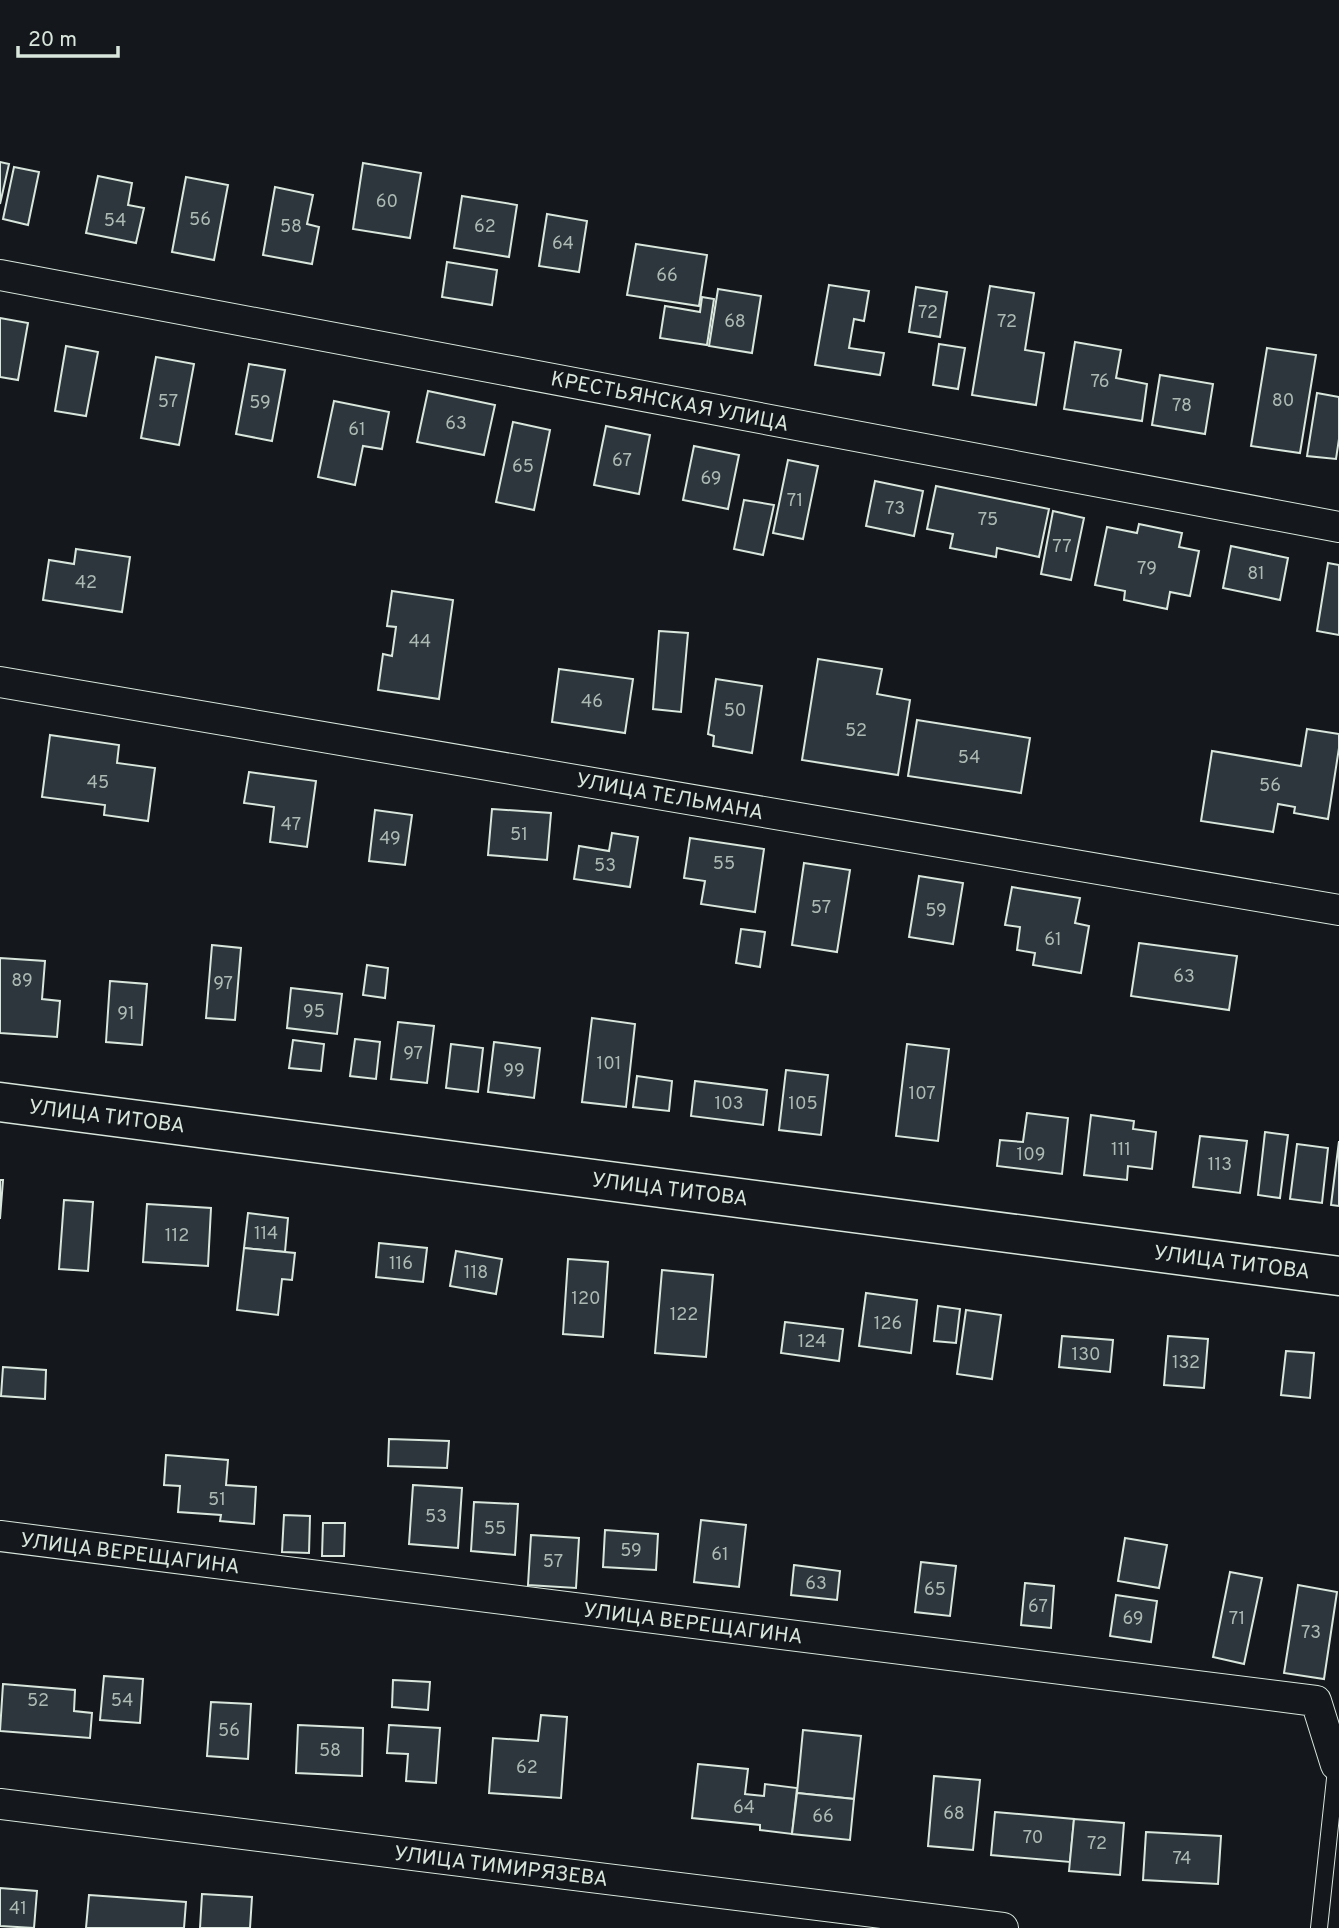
<svg xmlns="http://www.w3.org/2000/svg" width="1339" height="1928" font-family="Overpass,sans-serif">
<style>
.building{fill:#2c363c;stroke:#d8e6dc;stroke-width:2}
.lines{fill:none;stroke-linecap:round;stroke-linejoin:round}
.service-casing{stroke:#d8e6dc;stroke-width:18}
.minor-casing{stroke:#d8e6dc;stroke-width:32}
.secondary-casing{stroke:#d8e6dc;stroke-width:41}
.service{stroke:#14181c;stroke-width:16}
.minor{stroke:#14181c;stroke-width:30}
.secondary{stroke:#14181c;stroke-width:38}
.labels{text-anchor:middle;stroke-width:5;stroke-linejoin:round;paint-order:stroke}
.number-label{font-size:18px;fill:#adbab4}
.street-label{font-size:21px;fill:#d8e6dc;stroke:#14181c}
</style>
<rect width="100%" height="100%" fill="#14181c"/>
<!-- building -->
<g class="building">
<polygon points="0,162 9,164 0,204"/>
<polygon points="363,163 421,173 410,238 353,229"/>
<polygon points="14,167 39,172 28,225 3,219"/>
<polygon points="98,176 132,183 128,205 144,208 136,243 86,233"/>
<polygon points="186,177 228,185 214,260 172,252"/>
<polygon points="275,187 313,195 307,224 319,227 312,264 263,255"/>
<polygon points="462,196 517,205 509,257 454,248"/>
<polygon points="547,214 587,221 579,272 539,266"/>
<polygon points="636,244 707,255 699,306 627,295"/>
<polygon points="447,262 497,270 492,305 442,297"/>
<polygon points="829,285 869,291 864,321 854,319 849,348 884,353 880,375 815,365"/>
<polygon points="990,286 1034,293 1025,350 1044,353 1036,405 972,395"/>
<polygon points="916,287 947,292 940,337 909,332"/>
<polygon points="718,289 761,296 752,353 709,346"/>
<polygon points="702,297 714,299 707,345 660,338 665,306 700,312"/>
<polygon points="0,318 28,323 18,380 0,377"/>
<polygon points="1075,342 1121,350 1116,378 1147,384 1142,421 1064,409"/>
<polygon points="939,344 965,348 958,389 933,385"/>
<polygon points="66,346 98,352 86,416 55,411"/>
<polygon points="1267,348 1316,355 1300,453 1251,446"/>
<polygon points="156,357 194,364 179,445 141,438"/>
<polygon points="249,364 285,370 272,441 236,434"/>
<polygon points="1160,375 1213,384 1205,434 1152,425"/>
<polygon points="428,391 495,405 484,455 417,442"/>
<polygon points="1317,393 1339,397 1339,439 1336,459 1307,456"/>
<polygon points="334,401 389,412 382,449 363,446 355,485 318,477"/>
<polygon points="513,422 550,430 534,510 496,502"/>
<polygon points="606,426 650,435 639,494 594,485"/>
<polygon points="694,446 739,455 728,509 683,500"/>
<polygon points="788,460 818,466 803,539 773,533"/>
<polygon points="875,481 923,491 914,536 866,526"/>
<polygon points="936,486 1049,509 1039,557 997,548 996,557 950,548 953,534 927,529"/>
<polygon points="744,500 774,505 763,555 734,549"/>
<polygon points="1053,511 1084,518 1071,580 1041,574"/>
<polygon points="1139,524 1182,533 1179,547 1199,551 1190,596 1170,592 1167,609 1124,600 1125,591 1095,585 1107,527 1137,533"/>
<polygon points="1231,546 1288,558 1280,600 1223,588"/>
<polygon points="76,549 130,557 122,612 43,600 49,560 74,564"/>
<polygon points="1328,563 1339,565 1339,635 1317,631"/>
<polygon points="392,591 453,600 439,699 378,690 383,654 392,656 396,627 387,626"/>
<polygon points="659,631 688,633 681,712 653,709"/>
<polygon points="818,659 882,669 877,694 910,700 898,775 802,760"/>
<polygon points="559,669 633,679 625,733 552,722"/>
<polygon points="716,679 762,686 752,753 713,746 714,736 708,734"/>
<polygon points="917,720 1030,738 1021,793 908,776"/>
<polygon points="1307,729 1339,734 1339,748 1328,819 1294,813 1295,807 1278,804 1273,832 1201,821 1212,751 1301,766"/>
<polygon points="50,735 119,745 117,763 155,768 148,821 104,815 105,805 42,797"/>
<polygon points="249,772 316,781 307,847 270,842 274,807 244,803"/>
<polygon points="492,809 551,813 547,860 488,855"/>
<polygon points="375,810 412,815 405,865 369,861"/>
<polygon points="612,833 638,837 630,887 574,879 579,846 609,851"/>
<polygon points="690,838 764,849 755,912 701,904 705,881 684,878"/>
<polygon points="804,863 850,870 837,952 792,945"/>
<polygon points="919,876 963,883 953,944 909,937"/>
<polygon points="1012,887 1080,898 1075,923 1089,926 1081,973 1033,965 1035,953 1017,950 1020,927 1005,925"/>
<polygon points="741,929 765,932 760,967 736,963"/>
<polygon points="1139,943 1237,956 1229,1010 1131,996"/>
<polygon points="212,945 241,948 235,1020 206,1018"/>
<polygon points="0,958 45,961 42,999 60,1001 57,1037 0,1033"/>
<polygon points="367,965 388,968 385,998 363,995"/>
<polygon points="110,981 147,984 142,1045 106,1042"/>
<polygon points="291,988 342,994 337,1034 287,1028"/>
<polygon points="592,1018 635,1024 626,1107 582,1102"/>
<polygon points="398,1022 434,1026 427,1083 391,1079"/>
<polygon points="355,1039 380,1042 376,1079 350,1076"/>
<polygon points="293,1040 324,1044 321,1071 289,1068"/>
<polygon points="494,1042 540,1048 534,1098 488,1092"/>
<polygon points="451,1044 483,1048 478,1092 446,1088"/>
<polygon points="907,1044 949,1049 938,1141 896,1136"/>
<polygon points="786,1070 828,1075 821,1135 779,1130"/>
<polygon points="637,1076 672,1081 669,1111 633,1107"/>
<polygon points="695,1081 767,1090 763,1125 691,1116"/>
<polygon points="1027,1113 1068,1118 1062,1174 997,1166 1000,1140 1023,1142"/>
<polygon points="1091,1115 1134,1121 1133,1129 1156,1132 1152,1169 1128,1166 1127,1180 1084,1175"/>
<polygon points="1265,1132 1288,1135 1280,1198 1258,1195"/>
<polygon points="1200,1136 1247,1141 1240,1193 1193,1187"/>
<polygon points="1339,1141 1339,1206 1331,1205"/>
<polygon points="1297,1144 1328,1148 1322,1203 1290,1199"/>
<polygon points="0,1180 3,1180 0,1219"/>
<polygon points="64,1200 93,1202 88,1271 59,1269"/>
<polygon points="147,1204 211,1208 208,1266 143,1262"/>
<polygon points="248,1213 288,1218 285,1252 244,1248"/>
<polygon points="379,1243 427,1248 423,1282 376,1277"/>
<polygon points="244,1248 295,1253 292,1280 282,1279 278,1315 237,1310"/>
<polygon points="456,1251 502,1259 496,1294 450,1286"/>
<polygon points="568,1259 608,1262 603,1337 563,1334"/>
<polygon points="662,1270 713,1275 706,1357 655,1353"/>
<polygon points="866,1293 917,1300 911,1353 859,1346"/>
<polygon points="938,1306 960,1309 956,1343 934,1341"/>
<polygon points="966,1310 1001,1315 992,1379 957,1374"/>
<polygon points="785,1322 843,1329 839,1361 781,1353"/>
<polygon points="1062,1336 1113,1340 1110,1372 1059,1367"/>
<polygon points="1168,1336 1208,1339 1204,1388 1164,1385"/>
<polygon points="1286,1351 1314,1353 1310,1398 1281,1395"/>
<polygon points="3,1367 46,1370 45,1399 1,1396"/>
<polygon points="389,1439 449,1441 447,1468 388,1466"/>
<polygon points="166,1455 228,1460 226,1485 256,1487 254,1524 220,1521 221,1515 178,1512 180,1486 164,1485"/>
<polygon points="413,1485 462,1488 458,1548 409,1544"/>
<polygon points="474,1502 518,1504 515,1555 471,1551"/>
<polygon points="284,1515 310,1516 309,1553 282,1552"/>
<polygon points="701,1520 746,1525 739,1587 694,1582"/>
<polygon points="323,1523 345,1523 344,1556 322,1556"/>
<polygon points="605,1530 658,1534 656,1570 603,1567"/>
<polygon points="531,1535 579,1538 576,1588 528,1585"/>
<polygon points="1125,1538 1167,1545 1159,1588 1118,1581"/>
<polygon points="921,1562 956,1566 950,1616 915,1612"/>
<polygon points="794,1565 840,1571 837,1600 791,1595"/>
<polygon points="1230,1572 1262,1578 1244,1664 1213,1657"/>
<polygon points="1025,1583 1054,1586 1051,1628 1021,1625"/>
<polygon points="1298,1585 1337,1592 1324,1679 1284,1673"/>
<polygon points="1116,1595 1157,1601 1151,1642 1110,1636"/>
<polygon points="104,1676 143,1679 140,1723 100,1720"/>
<polygon points="393,1680 430,1682 428,1710 392,1707"/>
<polygon points="3,1684 75,1690 74,1711 92,1713 90,1738 0,1731"/>
<polygon points="211,1702 251,1704 248,1759 207,1756"/>
<polygon points="541,1715 567,1717 561,1798 489,1793 493,1738 538,1741"/>
<polygon points="298,1725 363,1728 362,1776 296,1773"/>
<polygon points="389,1725 440,1728 436,1783 406,1781 408,1754 387,1753"/>
<polygon points="803,1730 861,1736 854,1799 797,1793"/>
<polygon points="698,1764 748,1769 745,1794 764,1796 765,1784 797,1788 792,1834 760,1830 760,1825 692,1818"/>
<polygon points="934,1776 980,1780 973,1850 928,1846"/>
<polygon points="797,1793 854,1799 850,1840 792,1834"/>
<polygon points="995,1812 1074,1819 1070,1862 991,1855"/>
<polygon points="1074,1819 1124,1823 1120,1875 1069,1871"/>
<polygon points="1146,1832 1221,1836 1218,1884 1143,1880"/>
<polygon points="0,1888 37,1891 34,1928 0,1926"/>
<polygon points="202,1894 252,1897 250,1928 200,1928"/>
<polygon points="89,1895 186,1902 184,1928 86,1928"/>
</g>
<g class="lines">
<defs>
<polyline id="service" points="1319,1928 1337,1760"/>
<g id="minor">
<polyline points="0,275 1339,527"/>
<polyline points="0,682 1339,910"/>
<polyline points="0,1536 1316,1701 1336,1765 1339,1765"/>
<polyline points="0,1804 1003,1928"/>
</g>
<polyline id="secondary" points="0,1102 1339,1276"/>
</defs>
<!-- service casing -->
<use href="#service" class="service-casing"/>
<!-- minor casing -->
<use href="#minor" class="minor-casing"/>
<!-- secondary casing -->
<use href="#secondary" class="secondary-casing"/>
<!-- service -->
<use href="#service" class="service"/>
<!-- minor -->
<use href="#minor" class="minor"/>
<!-- secondary -->
<use href="#secondary" class="secondary"/>
</g>
<g class="labels">
<!-- number labels -->
<g class="number-label">
<text x="387" y="207">60</text>
<text x="200" y="225">56</text>
<text x="115" y="226">54</text>
<text x="291" y="232">58</text>
<text x="485" y="232">62</text>
<text x="563" y="249">64</text>
<text x="667" y="281">66</text>
<text x="928" y="318">72</text>
<text x="735" y="327">68</text>
<text x="1007" y="327">72</text>
<text x="1100" y="387">76</text>
<text x="1283" y="406">80</text>
<text x="168" y="407">57</text>
<text x="260" y="408">59</text>
<text x="1182" y="411">78</text>
<text x="456" y="429">63</text>
<text x="357" y="435">61</text>
<text x="622" y="466">67</text>
<text x="523" y="472">65</text>
<text x="711" y="484">69</text>
<text x="795" y="506">71</text>
<text x="895" y="514">73</text>
<text x="988" y="525">75</text>
<text x="1062" y="552">77</text>
<text x="1147" y="574">79</text>
<text x="1256" y="579">81</text>
<text x="86" y="588">42</text>
<text x="420" y="647">44</text>
<text x="592" y="707">46</text>
<text x="735" y="716">50</text>
<text x="856" y="736">52</text>
<text x="969" y="763">54</text>
<text x="98" y="788">45</text>
<text x="1270" y="791">56</text>
<text x="291" y="830">47</text>
<text x="519" y="840">51</text>
<text x="390" y="844">49</text>
<text x="724" y="869">55</text>
<text x="605" y="871">53</text>
<text x="821" y="913">57</text>
<text x="936" y="916">59</text>
<text x="1053" y="945">61</text>
<text x="1184" y="982">63</text>
<text x="22" y="986">89</text>
<text x="223" y="989">97</text>
<text x="314" y="1017">95</text>
<text x="126" y="1019">91</text>
<text x="413" y="1059">97</text>
<text x="609" y="1069">101</text>
<text x="514" y="1076">99</text>
<text x="922" y="1099">107</text>
<text x="729" y="1109">103</text>
<text x="803" y="1109">105</text>
<text x="1121" y="1155">111</text>
<text x="1031" y="1160">109</text>
<text x="1220" y="1170">113</text>
<text x="266" y="1239">114</text>
<text x="177" y="1241">112</text>
<text x="401" y="1269">116</text>
<text x="476" y="1278">118</text>
<text x="586" y="1304">120</text>
<text x="684" y="1320">122</text>
<text x="888" y="1329">126</text>
<text x="812" y="1347">124</text>
<text x="1086" y="1360">130</text>
<text x="1186" y="1368">132</text>
<text x="217" y="1505">51</text>
<text x="436" y="1522">53</text>
<text x="495" y="1534">55</text>
<text x="631" y="1556">59</text>
<text x="720" y="1560">61</text>
<text x="553" y="1567">57</text>
<text x="816" y="1589">63</text>
<text x="935" y="1595">65</text>
<text x="1038" y="1612">67</text>
<text x="1133" y="1624">69</text>
<text x="1237" y="1624">71</text>
<text x="1311" y="1638">73</text>
<text x="38" y="1706">52</text>
<text x="122" y="1706">54</text>
<text x="229" y="1736">56</text>
<text x="330" y="1756">58</text>
<text x="527" y="1773">62</text>
<text x="744" y="1813">64</text>
<text x="954" y="1819">68</text>
<text x="823" y="1822">66</text>
<text x="1033" y="1843">70</text>
<text x="1097" y="1849">72</text>
<text x="1182" y="1864">74</text>
<text x="18" y="1914">41</text>
</g>
<!-- street labels -->
<g class="street-label">
<text transform="translate(670 401) rotate(11)" y="7">КРЕСТЬЯНСКАЯ УЛИЦА</text>
<text transform="translate(670 796) rotate(10)" y="7">УЛИЦА ТЕЛЬМАНА</text>
<text transform="translate(107 1116) rotate(7)" y="7">УЛИЦА ТИТОВА</text>
<text transform="translate(670 1189) rotate(7)" y="7">УЛИЦА ТИТОВА</text>
<text transform="translate(1232 1262) rotate(7)" y="7">УЛИЦА ТИТОВА</text>
<text transform="translate(130 1553) rotate(7)" y="7">УЛИЦА ВЕРЕЩАГИНА</text>
<text transform="translate(693 1623) rotate(7)" y="7">УЛИЦА ВЕРЕЩАГИНА</text>
<text transform="translate(501 1866) rotate(7)" y="7">УЛИЦА ТИМИРЯЗЕВА</text>
</g>
</g>
<!-- scale -->
<path d="M18 46v10h100v-10" fill="none" stroke="#d8e6dc" stroke-width="3.5"/>
<text x="28" y="46" font-size="21" fill="#d8e6dc" stroke="#14181c" stroke-width="5" paint-order="stroke">20 m</text>
</svg>
